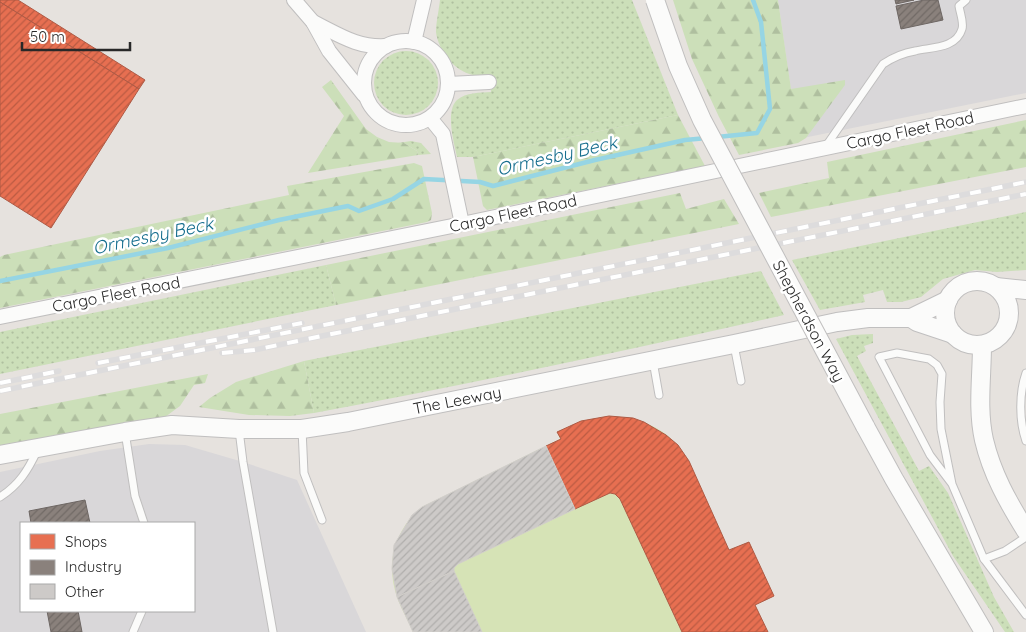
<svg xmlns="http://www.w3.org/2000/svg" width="1026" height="632" font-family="Quicksand,sans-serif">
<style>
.industrial{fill:#d9d7d9;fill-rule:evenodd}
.grass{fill:url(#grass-dots)}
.forest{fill:url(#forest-firs)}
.pitch{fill:#d6e3b6}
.shops{fill:url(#shops-hatch);stroke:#ae5a45}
.industry{fill:url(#industry-hatch);stroke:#6d6663}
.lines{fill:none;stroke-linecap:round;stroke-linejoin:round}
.stream{stroke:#96d5e4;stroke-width:4.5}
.building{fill:url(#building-hatch);stroke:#d1ceca}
.service-casing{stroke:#c0bfbf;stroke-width:9}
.minor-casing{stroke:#c0bfbf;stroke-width:16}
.tertiary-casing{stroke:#c0bfbf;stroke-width:20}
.service{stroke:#fbfbfa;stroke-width:7}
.minor{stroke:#fbfbfa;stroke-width:14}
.tertiary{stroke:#fbfbfa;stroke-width:18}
.rail-casing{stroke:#dddcdd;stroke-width:5.5}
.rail{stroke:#fff;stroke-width:4;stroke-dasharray:11;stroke-linecap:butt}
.tertiary-bridge-casing{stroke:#c0bfbf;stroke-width:20;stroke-linecap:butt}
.tertiary-bridge{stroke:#fbfbfa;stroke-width:18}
.labels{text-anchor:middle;stroke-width:5;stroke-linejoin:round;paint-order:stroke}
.street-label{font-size:16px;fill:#282828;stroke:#fff}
.water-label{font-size:18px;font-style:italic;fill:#166e8e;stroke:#fff}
</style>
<defs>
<pattern id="grass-dots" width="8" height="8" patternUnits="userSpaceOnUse" patternTransform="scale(1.25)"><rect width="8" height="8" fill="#ccdfb9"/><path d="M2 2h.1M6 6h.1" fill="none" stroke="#afbf9f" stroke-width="1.8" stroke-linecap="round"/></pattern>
<pattern id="forest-firs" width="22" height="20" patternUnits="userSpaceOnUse" patternTransform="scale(1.25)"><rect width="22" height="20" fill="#ccdfb9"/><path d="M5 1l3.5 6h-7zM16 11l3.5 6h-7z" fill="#afbf9f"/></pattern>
<pattern id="shops-hatch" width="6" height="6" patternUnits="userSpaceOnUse" patternTransform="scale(1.25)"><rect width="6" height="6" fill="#e76f51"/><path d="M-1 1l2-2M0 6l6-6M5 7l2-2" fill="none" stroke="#bb5b43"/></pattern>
<pattern id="industry-hatch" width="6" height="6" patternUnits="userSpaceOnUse" patternTransform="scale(1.25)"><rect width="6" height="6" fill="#8a817c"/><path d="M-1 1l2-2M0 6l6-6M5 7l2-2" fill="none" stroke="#716a66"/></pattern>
<pattern id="building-hatch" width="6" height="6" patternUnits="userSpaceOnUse" patternTransform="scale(1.25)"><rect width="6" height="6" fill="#cdcac8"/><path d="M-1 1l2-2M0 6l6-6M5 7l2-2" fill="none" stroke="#b0aeac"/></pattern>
</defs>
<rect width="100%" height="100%" fill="#e6e2de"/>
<!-- industrial -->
<g class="industrial">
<polygon points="778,0 1026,0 1026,93 798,139"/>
<path d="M149,444L185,445L243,462L297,480L366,632H0V472L100,451ZM21,523H194V611H21Z"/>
</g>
<!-- grass -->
<g class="grass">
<path d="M440,0H632L678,115L473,157H457C454,143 445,111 457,100C466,92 480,93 491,92L489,76C484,76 478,77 473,75C454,71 438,50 436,32C436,22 439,10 440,0Z"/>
<circle cx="406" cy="83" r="32"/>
<polygon points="411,141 421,143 431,154 418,155 417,151 404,143 398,143"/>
<polygon points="1026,212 1026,270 997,272 975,270 943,279 921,297 901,302 887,302 883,290 863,295 865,302 820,310 792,260"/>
<polygon points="326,265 336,305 0,374 0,332"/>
<path d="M761,271L784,315C628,350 471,384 314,413L304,361Z"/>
<polygon points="873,334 873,343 864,346 866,351 857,356 919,471 929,466 948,493 994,597 1014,632 1005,632 953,556 836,339 852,335"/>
</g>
<!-- forest -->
<g class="forest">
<polygon points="673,0 778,0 791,89 845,80 845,85 806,138 798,143 739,155 719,117 692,59"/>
<polygon points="331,80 366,129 377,137 389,142 404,143 417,151 418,155 308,173 344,116 322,87"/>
<polygon points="678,115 705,166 487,210 483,206 473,157"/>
<polygon points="1026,120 1026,167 771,217 759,193 829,178 827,162"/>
<polygon points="414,163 422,166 432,213 431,220 427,222 0,308 0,257 4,255 289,195 287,186"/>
<polygon points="680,193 686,209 724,199 739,224 336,305 326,265"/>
<polygon points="304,361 314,413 290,416 249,415 199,407 210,398 236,382"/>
<polygon points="208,374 205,383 194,385 180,406 161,420 0,447 0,414"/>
</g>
<!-- pitch -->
<path class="pitch" d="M609,416C635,417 661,425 678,446C689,458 695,475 702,490C711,510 720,530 729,550L749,542L774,596L755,605L768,632H413C408,620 401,609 397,597C385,563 395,529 422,507L560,439L557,432L581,421Z"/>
<!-- shops -->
<g class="shops">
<polygon points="0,0 18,0 145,80 139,89 0,2"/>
<polygon points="0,2 139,89 51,228 0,196"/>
<polygon points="609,416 633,418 644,422 666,435 678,445 689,461 729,550 749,542 774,596 755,605 768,632 682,632 620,499 615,494 610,493 575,509 546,446 561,439 557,432 581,421"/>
</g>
<!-- industry -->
<g class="industry">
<polygon points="895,0 914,0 896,4"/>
<polygon points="924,0 938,0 943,20 901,29 896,6"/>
<polygon points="85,500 90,523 31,523 29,511"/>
<polygon points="47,611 78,611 82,632 51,632"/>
</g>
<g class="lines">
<!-- stream -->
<g class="stream">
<polyline points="717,137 757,133 770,109 761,22 753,0"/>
<polyline points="0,281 168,248 279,220 348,206 359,211 393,199 424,179 480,182 493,186 595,160 685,140 707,138"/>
</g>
</g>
<!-- building -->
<g class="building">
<polygon points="546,446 575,509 458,564 454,568 454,571 397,597 392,569 394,545 412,515 422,507"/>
<polygon points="454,571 482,632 413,632 397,597"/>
</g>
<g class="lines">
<defs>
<g id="service">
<path d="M826,146L883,64C892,58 903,53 915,51C931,47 956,49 962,29C964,22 960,13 959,6L966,0"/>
<polyline points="734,345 741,381"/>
<polyline points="653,361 659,395"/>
<path d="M1026,373C1019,393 1019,421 1026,441"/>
<polyline points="302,429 304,473 322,520"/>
<polyline points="239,430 243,462 273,632"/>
<polyline points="125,432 135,496 144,523"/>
<polyline points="952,484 930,455 879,357 897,353 929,359 937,365 942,374 940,402 941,429 952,484 984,559 1026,615"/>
<path d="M0,497C19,485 28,470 37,451"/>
<polyline points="984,559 1005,551 1026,537"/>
<polyline points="133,632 142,611"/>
</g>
<g id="minor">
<polyline points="294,0 313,22 329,51 364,95"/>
<path d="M313,22C338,34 357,48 386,46"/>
<circle cx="406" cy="83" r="42"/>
<polyline points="414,42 424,0"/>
<polyline points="448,84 489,82"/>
<polyline points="430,118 443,134 462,224"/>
<polyline points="0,317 462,224 1026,106"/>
</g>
<g id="tertiary">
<circle cx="977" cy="313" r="32"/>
<polyline points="996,287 1026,290"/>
<polyline points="911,318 917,322 953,334"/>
<path d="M982,345C982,376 977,409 984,440C992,474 1008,502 1026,531"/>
<polyline points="865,426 894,479 984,632"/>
<polyline points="0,455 125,432 172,425 239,429 302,429 348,422 734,344 837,322 868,318 911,318 948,300"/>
</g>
</defs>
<!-- service casing -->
<use href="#service" class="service-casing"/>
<!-- minor casing -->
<use href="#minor" class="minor-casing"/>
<!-- tertiary casing -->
<use href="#tertiary" class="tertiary-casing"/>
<!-- service -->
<use href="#service" class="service"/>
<!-- minor -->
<use href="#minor" class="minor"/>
<!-- tertiary -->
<use href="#tertiary" class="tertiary"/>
<defs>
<g id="rail">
<polyline points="222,353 254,350 317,337 1026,194"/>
<polyline points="98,363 302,323"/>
<polyline points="0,383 59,371"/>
<polyline points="0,391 1026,182"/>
</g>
</defs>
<!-- rail casing -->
<use href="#rail" class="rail-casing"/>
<!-- rail -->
<use href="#rail" class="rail"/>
<defs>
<polyline id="tertiary-bridge" points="655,0 678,66 702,120 865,426"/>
</defs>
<!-- tertiary-bridge casing -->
<use href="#tertiary-bridge" class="tertiary-bridge-casing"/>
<!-- tertiary-bridge -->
<use href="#tertiary-bridge" class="tertiary-bridge"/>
</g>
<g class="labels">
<!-- street labels -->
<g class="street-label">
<text transform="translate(910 130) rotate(-12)" y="6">Cargo Fleet Road</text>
<text transform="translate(513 213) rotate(-12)" y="6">Cargo Fleet Road</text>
<text transform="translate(116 294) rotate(-11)" y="6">Cargo Fleet Road</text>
<text transform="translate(809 321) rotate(62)" y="6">Shepherdson Way</text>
<text transform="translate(457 400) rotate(-11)" y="6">The Leeway</text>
</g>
<!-- water labels -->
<g class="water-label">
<text transform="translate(557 156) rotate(-13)" y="6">Ormesby Beck</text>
<text transform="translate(153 236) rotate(-12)" y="6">Ormesby Beck</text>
</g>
</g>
<!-- legend -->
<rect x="20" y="522" width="175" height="90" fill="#ffffff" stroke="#a9a9a9"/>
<rect x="30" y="534" width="25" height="15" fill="#e76f51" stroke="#a9a9a9"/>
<text x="65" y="547" font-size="15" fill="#282828">Shops</text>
<rect x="30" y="560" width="25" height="15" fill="#8a817c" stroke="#a9a9a9"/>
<text x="65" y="572" font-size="15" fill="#282828">Industry</text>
<rect x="30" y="584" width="25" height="15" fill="#cdcac8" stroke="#a9a9a9"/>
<text x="65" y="597" font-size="15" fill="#282828">Other</text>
<!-- scale -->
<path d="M22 42v8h108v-8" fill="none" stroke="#282828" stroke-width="2.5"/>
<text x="30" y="42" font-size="15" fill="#282828" stroke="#ffffff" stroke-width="4" paint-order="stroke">50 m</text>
</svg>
